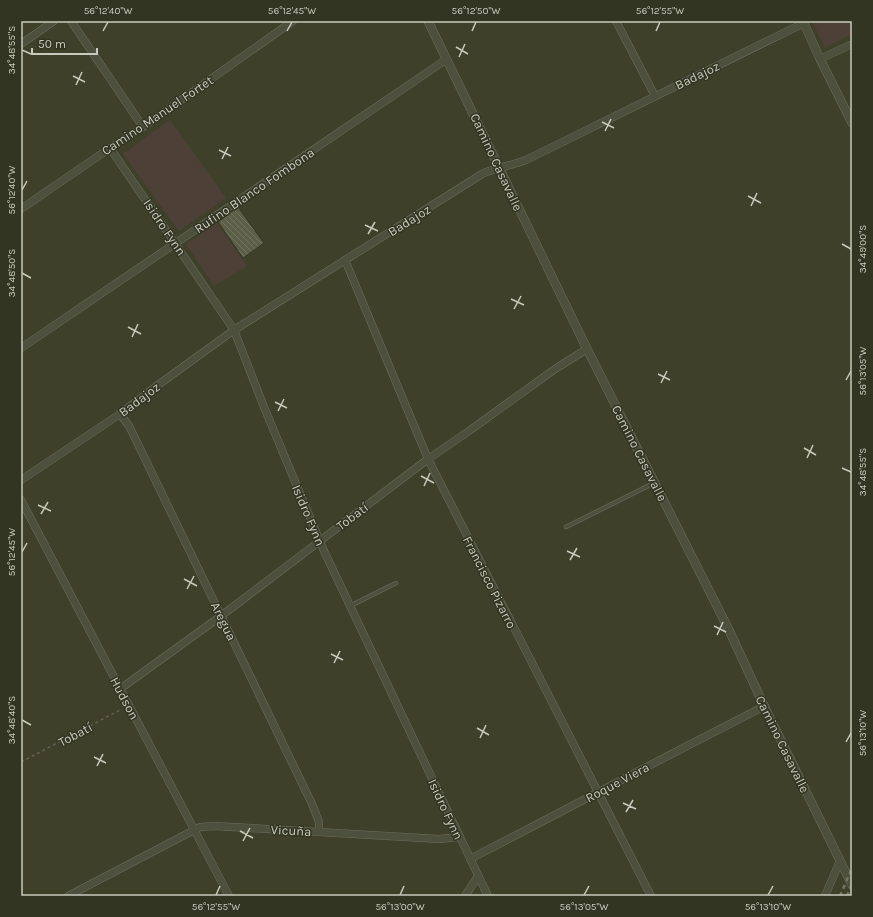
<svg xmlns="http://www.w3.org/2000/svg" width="873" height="917" font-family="Karla,sans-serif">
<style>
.park{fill:#4d4137}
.building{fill:url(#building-back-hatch);stroke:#353725}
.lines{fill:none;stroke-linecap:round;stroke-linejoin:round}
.service-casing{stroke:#6e705f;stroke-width:4.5}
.minor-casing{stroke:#6e705f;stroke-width:8}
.tertiary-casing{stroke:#6e705f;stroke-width:9}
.path{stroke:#666053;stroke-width:1.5;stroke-dasharray:3 3;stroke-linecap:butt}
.service{stroke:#4e503e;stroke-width:3.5}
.minor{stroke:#4e503e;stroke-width:7}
.tertiary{stroke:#4e503e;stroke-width:8}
.rail{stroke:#747661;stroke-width:2.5;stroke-dasharray:4 4;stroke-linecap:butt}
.ticks{fill:none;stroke:#c8cabb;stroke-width:1.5}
.labels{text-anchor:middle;stroke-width:3;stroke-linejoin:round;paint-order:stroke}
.street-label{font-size:13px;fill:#c8cabb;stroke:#333523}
.neatline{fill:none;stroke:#c8cabb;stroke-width:1.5}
.ticks-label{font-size:10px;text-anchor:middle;fill:#c8cabb}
</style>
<defs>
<pattern id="building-back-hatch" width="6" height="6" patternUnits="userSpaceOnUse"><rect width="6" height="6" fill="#5c5e47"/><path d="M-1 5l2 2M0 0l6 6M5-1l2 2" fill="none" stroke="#727460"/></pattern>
</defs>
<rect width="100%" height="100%" fill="#3e402a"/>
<!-- park -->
<g class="park">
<polygon points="812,21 852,21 852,34 825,48"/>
<polygon points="170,120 226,198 179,231 123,154"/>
<polygon points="217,223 247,266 214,286 186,244"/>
</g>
<!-- building -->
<polygon class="building" points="238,207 264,243 243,258 218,222"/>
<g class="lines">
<defs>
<g id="service">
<polyline points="566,527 654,483"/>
<polyline points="350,606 396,583"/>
</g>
<g id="minor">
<polyline points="71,21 143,127"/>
<polyline points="616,21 655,96"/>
<polyline points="21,44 54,21"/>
<polyline points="820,59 852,44"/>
<polyline points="110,148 234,330 264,407 324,551 488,896"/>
<polyline points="21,209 110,148 143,127 293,21"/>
<polyline points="345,260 428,459 651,896"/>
<polyline points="21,348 447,59"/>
<polyline points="120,414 129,426 134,436 313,806 319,822 319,832"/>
<path d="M21,480L120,414L158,385L234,330L482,174C496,167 511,166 526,160L804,23"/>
<polyline points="21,500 229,896"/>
<polyline points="120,689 221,616 428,459 469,431 555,369 587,349"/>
<path d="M470,859C569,808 666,756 765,706"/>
<polyline points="68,896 200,827 215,826 439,839 459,837"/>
<polyline points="465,896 478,876"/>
<polyline points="825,896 840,861"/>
</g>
<g id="tertiary">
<polyline points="428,21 587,349 729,630 766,710 852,885"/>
<polyline points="803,21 820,59 852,123"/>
</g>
</defs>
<!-- service casing -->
<use href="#service" class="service-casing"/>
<!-- minor casing -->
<use href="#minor" class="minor-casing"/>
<!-- tertiary casing -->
<use href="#tertiary" class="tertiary-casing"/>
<!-- path -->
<polyline class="path" points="21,762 122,709"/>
<!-- service -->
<use href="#service" class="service"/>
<!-- minor -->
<use href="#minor" class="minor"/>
<!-- tertiary -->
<use href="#tertiary" class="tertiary"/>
<!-- rail -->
<g class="rail">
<polyline points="840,896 852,868"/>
<polyline points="847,896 852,884"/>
</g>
</g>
<!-- ticks -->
<path class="ticks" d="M103,31L108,22M287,31L292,22M472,31L476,22M656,31L660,22M456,47L468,54M22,50L31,54M459,57L465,44M73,76L85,82M76,85L82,72M602,122L614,128M605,131L611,119M219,150L231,156M222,159L228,147M22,190L27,181M748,196L761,203M751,206L757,193M365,225L378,231M368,234L375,222M842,244L851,249M22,273L31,278M511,299L524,305M514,309L521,296M128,327L141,334M132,337L138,324M658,374L670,380M846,380L851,371M661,383L667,371M275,402L287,408M278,411L284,399M804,448L816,455M807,458L813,445M842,468L851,472M421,476L434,483M424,486L430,473M38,505L51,511M41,514L48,502M567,551L580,557M22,552L27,543M570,560L577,548M184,579L197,586M187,589L194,576M714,626L726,632M717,635L723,622M331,654L343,660M334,663L340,651M22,720L31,725M477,728L489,735M480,738L486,725M846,742L851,733M94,757L106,763M97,766L103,754M623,803L636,809M626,812L633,800M240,831L253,838M243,841L250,828M216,895L220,886M400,895L404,886M584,895L589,886M768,895L773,886"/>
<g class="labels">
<!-- street labels -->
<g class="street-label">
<text transform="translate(697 75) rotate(-26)" y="5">Badajoz</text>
<text transform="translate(157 115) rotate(-34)" y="5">Camino Manuel Fortet</text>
<text transform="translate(497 162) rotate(65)" y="5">Camino Casavalle</text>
<text transform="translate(254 190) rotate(-34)" y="5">Rufino Blanco Fombona</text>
<text transform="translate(409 220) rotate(-32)" y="5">Badajoz</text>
<text transform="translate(165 227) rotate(56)" y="5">Isidro Fynn</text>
<text transform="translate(139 399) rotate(-37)" y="5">Badajoz</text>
<text transform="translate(640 453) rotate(63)" y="5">Camino Casavalle</text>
<text transform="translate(309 515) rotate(67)" y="5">Isidro Fynn</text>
<text transform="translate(352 516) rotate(-37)" y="5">Tobatí</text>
<text transform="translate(490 582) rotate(63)" y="5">Francisco Pizarro</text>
<text transform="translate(224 621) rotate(64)" y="5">Aregua</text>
<text transform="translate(125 698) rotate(62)" y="5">Hudson</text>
<text transform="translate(75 734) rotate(-28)" y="5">Tobatí</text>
<text transform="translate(783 744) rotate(64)" y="5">Camino Casavalle</text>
<text transform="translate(617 782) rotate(-28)" y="5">Roque Viera</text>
<text transform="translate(446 809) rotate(65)" y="5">Isidro Fynn</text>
<text transform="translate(291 830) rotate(3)" y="5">Vicuña</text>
</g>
</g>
<!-- border -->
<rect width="873" height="917" fill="none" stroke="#333523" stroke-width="44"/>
<!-- scale -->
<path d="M32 48v6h65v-6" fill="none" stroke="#c8cabb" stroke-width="2"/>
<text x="38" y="48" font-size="12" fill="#c8cabb" stroke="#333523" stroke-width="3" paint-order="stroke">50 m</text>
<rect x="22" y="22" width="829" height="873" class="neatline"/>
<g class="ticks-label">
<text x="108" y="14">56°12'40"W</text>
<text x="292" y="14">56°12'45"W</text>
<text x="476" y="14">56°12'50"W</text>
<text x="660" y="14">56°12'55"W</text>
<text transform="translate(11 50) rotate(-90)" y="4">34°48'55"S</text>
<text transform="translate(11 190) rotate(-90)" y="4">56°12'40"W</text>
<text transform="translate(862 249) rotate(-90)" y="4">34°49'00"S</text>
<text transform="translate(11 273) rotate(-90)" y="4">34°48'50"S</text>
<text transform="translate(862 371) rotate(-90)" y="4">56°13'05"W</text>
<text transform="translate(862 472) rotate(-90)" y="4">34°48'55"S</text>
<text transform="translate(11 552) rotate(-90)" y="4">56°12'45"W</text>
<text transform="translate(11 720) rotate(-90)" y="4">34°48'40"S</text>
<text transform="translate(862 733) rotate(-90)" y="4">56°13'10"W</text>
<text x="216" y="910">56°12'55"W</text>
<text x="400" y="910">56°13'00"W</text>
<text x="584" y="910">56°13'05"W</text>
<text x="768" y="910">56°13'10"W</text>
</g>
</svg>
